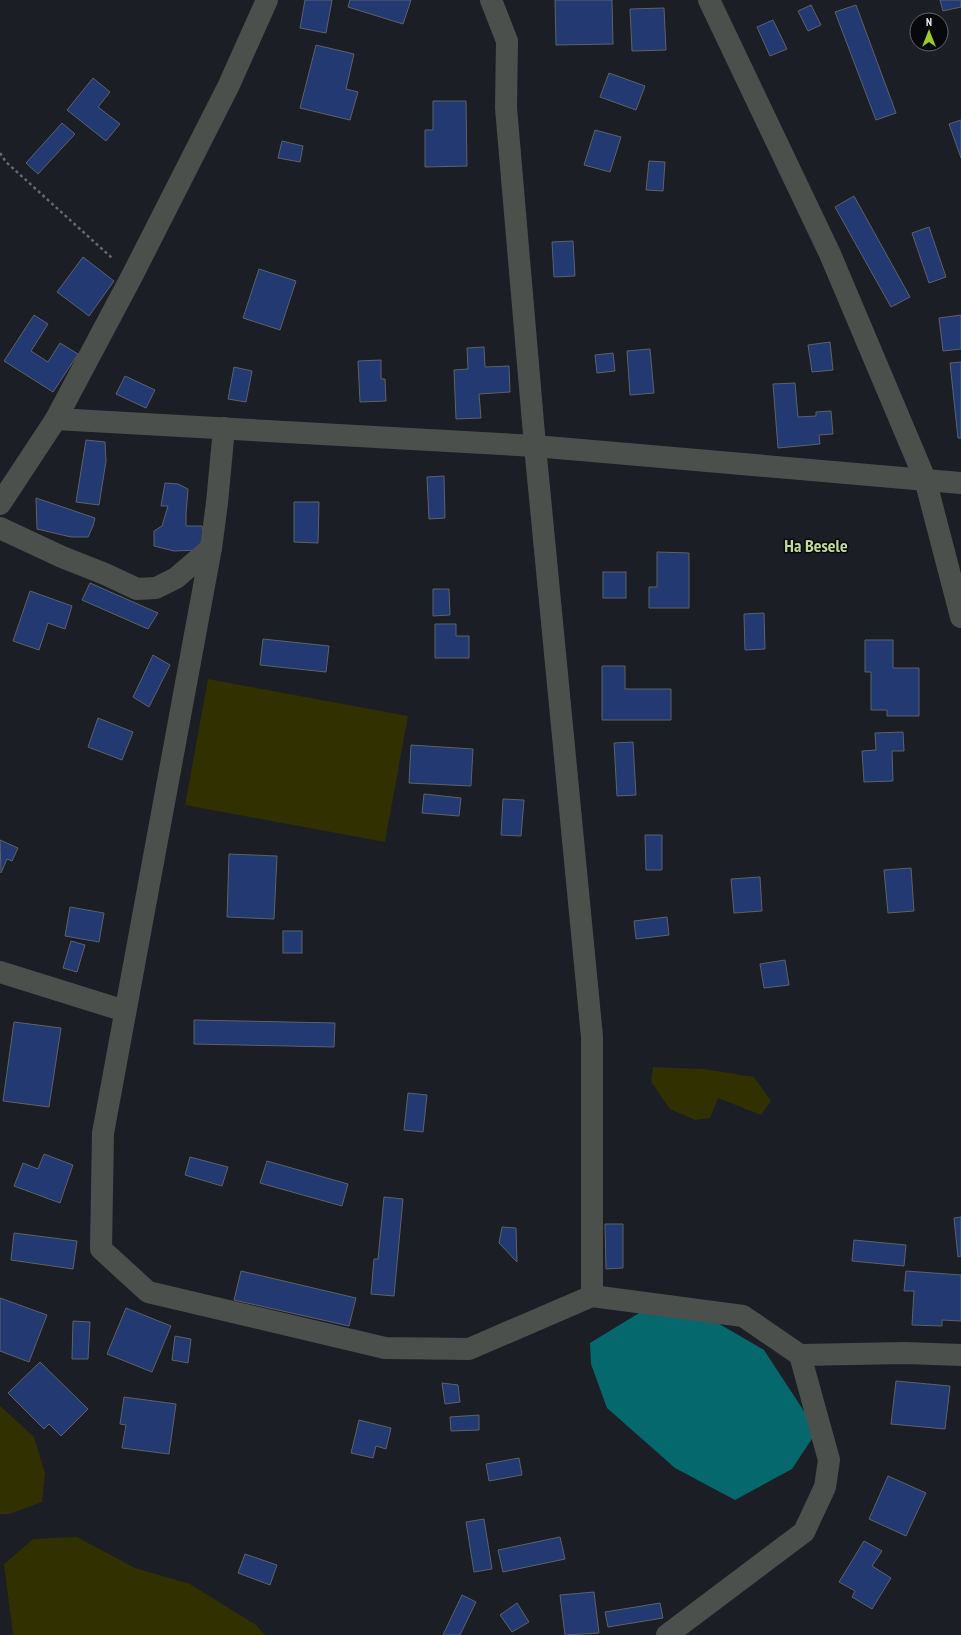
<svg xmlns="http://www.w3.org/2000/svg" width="961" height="1635" font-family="'PT Sans Narrow',sans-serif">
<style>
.green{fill:#303000}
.water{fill:#05686d}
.building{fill:#223a71;stroke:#5d6169}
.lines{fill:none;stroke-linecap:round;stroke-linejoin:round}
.path{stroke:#66696f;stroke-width:2.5;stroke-dasharray:3 3;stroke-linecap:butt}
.minor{stroke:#4c504d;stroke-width:22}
.labels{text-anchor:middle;stroke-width:3;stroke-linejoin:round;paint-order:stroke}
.district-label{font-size:18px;font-weight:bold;fill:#c1da91;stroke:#07080b}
</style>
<rect width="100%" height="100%" fill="#1b1e25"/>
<!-- green -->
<g class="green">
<polygon points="208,679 408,716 385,842 185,805"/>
<polygon points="653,1067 703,1069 754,1077 771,1101 761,1115 718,1098 710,1118 695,1120 670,1109 651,1082"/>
<polygon points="0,1406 34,1437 45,1473 42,1502 9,1514 0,1514"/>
<polygon points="77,1537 135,1568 190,1584 256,1625 265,1635 13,1635 4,1564 33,1539"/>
</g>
<!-- water -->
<polygon class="water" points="644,1310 697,1311 764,1350 817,1431 792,1469 735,1500 675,1468 607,1408 591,1364 590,1343"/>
<!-- building -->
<g class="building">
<polygon points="305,0 332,0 326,33 300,28"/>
<polygon points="350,0 411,0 403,24 348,7"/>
<polygon points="555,0 612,0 613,44 556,45"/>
<polygon points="940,0 961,0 961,7 943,11"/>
<polygon points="811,5 821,25 808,31 798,11"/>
<polygon points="856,5 896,113 876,120 835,12"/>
<polygon points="664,8 666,50 632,51 630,9"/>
<polygon points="773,20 787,49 770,56 757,27"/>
<polygon points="316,45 354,54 346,89 358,92 350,120 300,108"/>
<polygon points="609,73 645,86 636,110 600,97"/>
<polygon points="93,78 110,92 98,107 120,124 106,141 67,110"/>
<polygon points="433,101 466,101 467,166 425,167 425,130 433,130"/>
<polygon points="961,120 961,158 949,124"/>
<polygon points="62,123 75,134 38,174 26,163"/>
<polygon points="595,130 621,137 610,172 584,165"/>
<polygon points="282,141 303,146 300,162 278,158"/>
<polygon points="649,161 665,162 663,191 646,190"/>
<polygon points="854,196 910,297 891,307 835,207"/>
<polygon points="929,227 946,277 929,283 912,233"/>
<polygon points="573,241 575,276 554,277 552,242"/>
<polygon points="83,257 114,281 89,316 57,292"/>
<polygon points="259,269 296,281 280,330 243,318"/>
<polygon points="34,315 48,324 31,351 48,362 60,343 78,354 53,392 4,361"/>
<polygon points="961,315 961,349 943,351 939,318"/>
<polygon points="830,342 833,370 812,372 808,345"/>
<polygon points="484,347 485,367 509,366 510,392 479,394 481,418 456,419 454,370 468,369 467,348"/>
<polygon points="650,349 654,393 630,395 627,351"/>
<polygon points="613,353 615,371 597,373 595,355"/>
<polygon points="381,360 381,379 385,379 386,401 360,402 358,361"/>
<polygon points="961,362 961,438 958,438 950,363"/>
<polygon points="234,367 252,371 246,402 228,399"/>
<polygon points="125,376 155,390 146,408 116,394"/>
<polygon points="795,383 798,417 816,416 816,412 831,411 833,434 819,435 820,444 778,448 773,384"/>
<polygon points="86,440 105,442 106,461 99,505 76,502"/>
<polygon points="444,476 445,518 429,519 427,477"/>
<polygon points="165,483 178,484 188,489 186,514 186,526 202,526 204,535 201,550 174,551 154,546 154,531 162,526 168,506 161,506"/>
<polygon points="36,498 95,518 93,526 88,537 71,537 37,529"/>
<polygon points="294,502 319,502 318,543 294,542"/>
<polygon points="657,552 689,553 689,608 649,608 649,587 657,587"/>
<rect x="603" y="572" width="23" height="26"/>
<polygon points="90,583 158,613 148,629 82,600"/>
<polygon points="433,589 449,589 450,615 433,616"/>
<polygon points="30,591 72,606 65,629 48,623 39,650 13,641"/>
<polygon points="764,613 765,649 745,650 744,614"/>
<polygon points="435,624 456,624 456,636 469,636 469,658 435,658"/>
<polygon points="263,639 329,646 326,672 260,665"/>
<polygon points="865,640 893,640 893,668 919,668 919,716 887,716 887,710 871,710 871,672 865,672"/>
<polygon points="153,655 170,665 149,707 133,697"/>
<polygon points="602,666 625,666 625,689 671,689 671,720 602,720"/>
<polygon points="98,718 133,732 122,760 88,747"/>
<polygon points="903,732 904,751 892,751 893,781 864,782 862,751 876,750 875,733"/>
<polygon points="633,742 636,795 617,796 614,743"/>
<polygon points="411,745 473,749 471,786 409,783"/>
<polygon points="424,794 461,798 459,816 422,813"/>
<polygon points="503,799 524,800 521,836 501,835"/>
<polygon points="645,835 662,835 662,870 646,870"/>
<polygon points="0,840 18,848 12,861 7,859 1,873"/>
<polygon points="229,854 277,856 274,919 227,917"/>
<polygon points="911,868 914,911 888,913 884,870"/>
<polygon points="760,877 762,911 734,913 731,879"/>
<polygon points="70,907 104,913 99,942 65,936"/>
<polygon points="667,917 669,935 636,939 634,921"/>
<rect x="283" y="931" width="19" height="22"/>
<polygon points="71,941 85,945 77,972 63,968"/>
<polygon points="785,960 789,985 764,988 760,964"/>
<polygon points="194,1020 335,1023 334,1047 194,1044"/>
<polygon points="14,1022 61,1028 49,1107 3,1101"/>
<polygon points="408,1093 427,1095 423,1132 404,1130"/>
<polygon points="44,1154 73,1165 60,1203 14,1186 23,1163 38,1169"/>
<polygon points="190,1157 228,1167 222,1186 185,1175"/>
<polygon points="267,1161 348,1184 342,1206 260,1183"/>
<polygon points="384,1197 403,1199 394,1296 371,1294 374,1259 378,1259"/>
<polygon points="961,1217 961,1256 958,1257 954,1218"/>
<polygon points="605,1224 623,1224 623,1268 606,1269"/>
<polygon points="502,1227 516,1228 517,1262 499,1243"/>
<polygon points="14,1233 77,1241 73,1269 11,1260"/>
<polygon points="854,1240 906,1245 904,1266 852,1261"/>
<polygon points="241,1271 356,1298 349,1326 234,1300"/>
<polygon points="906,1271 961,1275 961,1321 942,1320 942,1326 912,1325 914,1291 904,1291"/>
<polygon points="0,1298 47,1315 29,1362 0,1351"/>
<polygon points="126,1308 171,1326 152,1372 107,1354"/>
<polygon points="73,1321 90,1322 88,1359 72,1359"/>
<polygon points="175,1336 191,1339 188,1363 172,1360"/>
<polygon points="40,1362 88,1409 61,1436 49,1424 44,1429 8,1393"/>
<polygon points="896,1381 950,1386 945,1429 891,1424"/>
<polygon points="442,1383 458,1385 460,1402 445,1404"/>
<polygon points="124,1397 176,1404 169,1454 122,1448 126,1425 120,1424"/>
<polygon points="479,1415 479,1430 451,1431 450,1417"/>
<polygon points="359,1420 391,1428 386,1449 376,1446 373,1458 351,1453"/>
<polygon points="519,1458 522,1475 489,1481 486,1464"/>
<polygon points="888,1476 926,1493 906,1536 869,1519"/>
<polygon points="484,1519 492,1569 474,1572 466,1522"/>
<polygon points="560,1537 565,1559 503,1572 498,1550"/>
<polygon points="864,1541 882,1551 872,1566 891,1578 872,1609 852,1597 855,1591 839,1582"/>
<polygon points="245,1554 277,1565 270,1585 238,1573"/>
<polygon points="594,1592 599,1633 565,1635 560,1595"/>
<polygon points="462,1595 476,1602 460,1635 443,1635"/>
<polygon points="517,1603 529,1622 512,1632 500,1615"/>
<polygon points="660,1603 663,1618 608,1627 605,1612"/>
</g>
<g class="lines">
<!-- path -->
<polyline class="path" points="0,153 6,162 112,258"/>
<!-- minor -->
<g class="minor">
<polyline points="491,0 507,41 506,108 535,446 592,1037 592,1296"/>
<polyline points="709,0 830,254 925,479 961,617"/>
<polyline points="56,419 535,446 961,483"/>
<polyline points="224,428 217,503 211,548 103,1133 101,1249 148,1292 385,1348 469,1349 592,1296 743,1316 800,1355 829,1460 825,1487 804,1532 667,1635"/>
<polyline points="0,504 56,419 132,276 228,87 267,0"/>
<polyline points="0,528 62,557 105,574 137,589 156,588 176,578 211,548"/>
<polyline points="0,972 125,1011"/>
<polyline points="800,1355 905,1353 961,1355"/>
</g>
</g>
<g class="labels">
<!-- district labels -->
<g class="district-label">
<text x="816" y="552">Ha Besele</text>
</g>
</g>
<!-- north arrow -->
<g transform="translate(929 32)"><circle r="19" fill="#07080b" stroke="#636568"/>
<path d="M0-3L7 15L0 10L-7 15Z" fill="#a0c92c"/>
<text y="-6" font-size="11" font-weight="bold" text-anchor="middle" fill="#edf0f4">N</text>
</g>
</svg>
